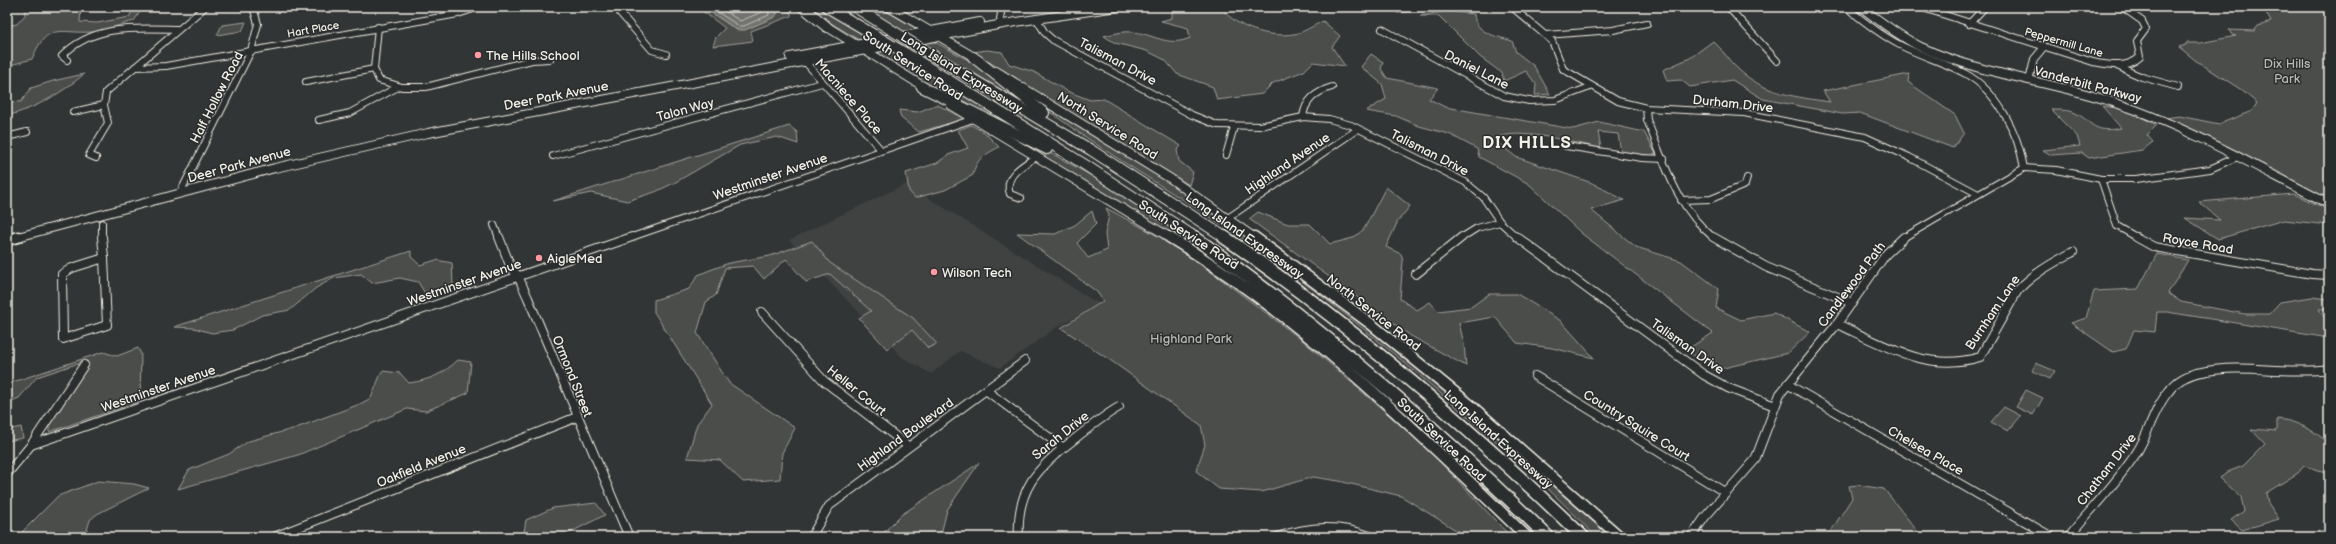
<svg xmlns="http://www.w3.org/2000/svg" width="2336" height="544" font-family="'Balsamiq Sans',sans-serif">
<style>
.built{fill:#404242}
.green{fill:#4b4d4c;stroke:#a09f9a}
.water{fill:#727370;stroke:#a6a5a0}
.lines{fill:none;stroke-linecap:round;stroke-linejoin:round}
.shore{stroke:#c0bfb8;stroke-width:1}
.minor-far1-casing{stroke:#f4f1e8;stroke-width:8}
.minor-casing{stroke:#f4f1e8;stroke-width:10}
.major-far1-casing{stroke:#f4f1e8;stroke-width:10}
.major-casing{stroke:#f4f1e8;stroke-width:13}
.highway-far1-casing{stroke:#f4f1e8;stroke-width:12}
.highway-casing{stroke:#f4f1e8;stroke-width:15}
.minor-far1{stroke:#2a2d2e;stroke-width:6}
.minor{stroke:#2a2d2e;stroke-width:8}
.major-far1{stroke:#2a2d2e;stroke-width:8}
.major{stroke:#2a2d2e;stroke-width:10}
.highway-far1{stroke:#2a2d2e;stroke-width:10}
.highway{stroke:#2a2d2e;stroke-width:12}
.highway-bridge-casing{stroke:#f4f1e8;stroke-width:12;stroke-linecap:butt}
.highway-bridge{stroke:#2a2d2e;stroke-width:10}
.poi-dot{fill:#ff9aa2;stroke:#2a2d2e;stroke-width:1.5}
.labels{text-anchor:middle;stroke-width:3;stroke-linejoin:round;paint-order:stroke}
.far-street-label{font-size:11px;fill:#f4f1e8;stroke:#2a2d2e}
.poi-label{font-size:13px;fill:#f4f1e8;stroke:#2a2d2e;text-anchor:start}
.street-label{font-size:13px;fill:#f4f1e8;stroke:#2a2d2e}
.park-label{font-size:13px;fill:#b9b8b1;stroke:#2a2d2e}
.district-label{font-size:17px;font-weight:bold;letter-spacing:1px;fill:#f4f1e8;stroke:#2a2d2e}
</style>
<rect width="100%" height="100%" fill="#323535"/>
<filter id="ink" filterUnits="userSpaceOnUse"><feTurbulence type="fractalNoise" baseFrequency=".025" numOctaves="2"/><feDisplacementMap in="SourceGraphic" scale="8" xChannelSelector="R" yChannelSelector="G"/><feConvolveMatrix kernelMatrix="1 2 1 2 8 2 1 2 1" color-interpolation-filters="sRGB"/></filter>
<g filter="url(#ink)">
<!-- built -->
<polygon class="built" points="906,184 1099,304 1057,327 1000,368 960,351 931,374 902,357 789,240"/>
<!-- green -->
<g class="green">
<path d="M24,7H81L80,22L97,23L129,17L135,7H143L134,21C121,24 105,31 92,32C59,34 48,21 32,59L7,66V26L17,24L25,15Z"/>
<polygon points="697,7 703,7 737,30 778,12 769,7 780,7 791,13 791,16 751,31 753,41 713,46 716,37 725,28"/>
<polygon points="809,7 822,7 874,39 859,40 818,15"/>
<polygon points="863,7 879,7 917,29 904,33"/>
<path d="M1172,7H1221C1235,28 1269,38 1294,34C1303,33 1314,25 1323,21L1340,36L1332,47L1345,66L1313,62L1304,71L1273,83L1262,94L1217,100L1213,87L1177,74L1165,60L1147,51L1115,43L1104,36C1113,34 1123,31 1132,32C1152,33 1168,48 1190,38L1188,28L1161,21L1172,18Z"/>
<polygon points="1392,7 1455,7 1456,8 1397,13"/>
<polygon points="2263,7 2329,7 2329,200 2173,123 2166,118 2179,116 2219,124 2252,111 2257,103 2240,89 2195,60 2179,47 2186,45 2186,43 2200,43 2236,36 2232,35 2229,30 2254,31 2258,26 2271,22"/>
<path d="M1446,11L1474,14C1475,34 1497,36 1512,41L1516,52L1534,66L1550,94L1535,95L1536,84L1526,71L1504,81L1502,73L1480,57L1439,16H1420Z"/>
<polygon points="246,22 242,31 217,35 222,25"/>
<polygon points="933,41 985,69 1020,98 1017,99 921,43"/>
<path d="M1713,41C1723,49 1728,61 1738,69C1764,94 1797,97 1830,102L1823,91L1909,74L1908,82L1955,115L1964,133L1953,148L1860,113L1842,114L1763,99L1732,80L1690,87L1681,80L1667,81L1663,70L1690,58Z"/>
<polygon points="891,49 903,58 1023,133 927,86 877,52"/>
<polygon points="987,50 1002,52 1009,64 1034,72 1067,91 1090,100 1104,99 1181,146 1177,150 1179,161 1193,172 1189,185 973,52"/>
<path d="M1371,54L1383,62L1381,69L1387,78L1438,88L1429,99L1445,107L1573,129L1599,122L1644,132L1657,156L1621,152L1618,134L1598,132L1601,148C1573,143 1518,126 1493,139L1516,157L1592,183L1624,200L1591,210L1636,247L1681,261L1719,289L1716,308L1741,320L1774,313L1810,332L1788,353L1715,370L1686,350L1713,333L1581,233L1529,184L1479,157L1477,149L1449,134L1419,126L1396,116L1366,111L1386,99L1382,84L1361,67Z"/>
<path d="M84,74C61,94 36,108 7,116V101L21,102L31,88L53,81Z"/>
<path d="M1023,92L1138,160L1293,270L1407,358L1611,537H1596C1552,490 1503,447 1454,405C1386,346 1316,289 1242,238C1169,189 1092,146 1023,92Z"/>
<polygon points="935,105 938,105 964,119 919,132 901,118 899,110 918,112"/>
<path d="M2102,106L2124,109L2157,125L2147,135L2153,142L2142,150L2089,158L2082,153L2051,155L2043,150L2080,146L2077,136L2051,110C2057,110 2064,110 2070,111C2093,118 2089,135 2121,128Z"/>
<path d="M971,125L984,132L999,147C985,155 976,158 973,175L945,190L915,198L909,191L906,173L937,163L948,155L968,148L958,130Z"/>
<polygon points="789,126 797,132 798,144 777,137 740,145 674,183 655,192 627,201 591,193 553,201"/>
<polygon points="995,126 1056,156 1099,180 1228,265 1427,428 1540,537 1531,537 1423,430 1343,362 1189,245 1115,199 993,128"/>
<polygon points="1386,187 1410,206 1398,221 1386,247 1401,254 1403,261 1400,299 1417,310 1430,302 1438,311 1471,307 1489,294 1517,294 1561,321 1594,358 1552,348 1517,343 1495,317 1459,323 1464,344 1466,366 1411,336 1249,219 1258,212 1288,224 1310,224 1330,244 1353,238 1364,229"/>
<polygon points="2294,194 2329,210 2329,225 2284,220 2218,239 2185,218 2220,220 2199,202"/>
<polygon points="1106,208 1178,247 1302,340 1425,446 1511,537 1467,537 1401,496 1339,481 1313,477 1262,492 1219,489 1196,471 1205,445 1201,425 1110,360 1061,328 1103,301 1097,292 1017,233 1055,234 1075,225 1092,211 1096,224 1077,243 1088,258 1107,250 1105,234 1109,215"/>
<polygon points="812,241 830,263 913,318 937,344 928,348 912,330 887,349 859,318 871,311 830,274 806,282 786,259 764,279 753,266 725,268 716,295 706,302 697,333 729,383 795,428 782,453 780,479 743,482 720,460 687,458 697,424 712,404 654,312 654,300 689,289 698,275 710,270 729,263 770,256"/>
<polygon points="411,251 411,257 420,265 436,260 452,263 453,285 426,295 418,282 400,278 372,283 361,274 334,278 316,288 290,310 262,315 233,330 212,333 194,328 174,327"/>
<polygon points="2157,254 2188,260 2168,293 2181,302 2245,314 2269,314 2280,302 2312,297 2329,299 2329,309 2319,309 2329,325 2329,338 2167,312 2157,312 2155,332 2134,330 2126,349 2113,352 2071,323 2086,318 2094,291 2138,289"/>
<polygon points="138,348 141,354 140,401 49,432 49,425 86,363 73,365 37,377 19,398 7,403 7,384 103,352 117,356"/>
<path d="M458,360L471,362L468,393L426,411L407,409L298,455L178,489L189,470L229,454L249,441L296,428L360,404L371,398L382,371L400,373L409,383C430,380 443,374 458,360Z"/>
<polygon points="2036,363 2055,371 2050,379 2032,371"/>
<polygon points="2026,390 2043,398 2033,415 2016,407"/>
<polygon points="2004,407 2021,416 2008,431 1991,422"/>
<path d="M2277,419C2295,420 2316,431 2329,444V473L2304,466L2298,473L2266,493L2268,503L2279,519L2242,530L2231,520L2244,511L2241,497L2220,478L2225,473L2243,466L2265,444L2251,429L2277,431Z"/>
<polygon points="21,427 23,438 7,441 7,430"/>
<polygon points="979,463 947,510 941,534 942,537 879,537 901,515"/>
<polygon points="98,481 134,484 149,488 97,514 90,520 85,537 51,533 48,537 17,537 58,496"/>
<polygon points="1858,485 1884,489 1922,537 1827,537 1852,498 1849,486"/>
<polygon points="596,503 605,515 561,537 523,537 526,520 553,508"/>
</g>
<!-- water -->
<polygon class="water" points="703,7 769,7 778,12 775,17 745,30 737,30"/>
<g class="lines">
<!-- shore -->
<g class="shore">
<polyline points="710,7 739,26 744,26 769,15 768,7"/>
<polyline points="719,7 740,21 762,12 763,7"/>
</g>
<defs>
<g id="minor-far1">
<polyline points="618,7 620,13 652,50 666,54"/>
<polyline points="1512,7 1552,41 1563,69 1618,101 1646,108 1744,113 1865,137 1909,157 1978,194"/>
<polyline points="1728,7 1777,61"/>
<path d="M1846,7C1863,21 1879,34 1898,44C1920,56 1944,62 1966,74C1998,92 2018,133 2024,168L1903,238"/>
<path d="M1920,7L2093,62C2109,65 2127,69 2140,57L2137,41L2146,29L2142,21L2122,7"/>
<polyline points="1036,18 1045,33 1053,40 1192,115 1217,125 1260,126 1303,117 1329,119 1351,125 1465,182 1483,197 1500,222 1518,238"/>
<polyline points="1000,19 1002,7"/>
<polyline points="1969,24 1985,7"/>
<polyline points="378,27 374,69 379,80 402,87 426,87 532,60 550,59"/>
<polyline points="1382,29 1504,96 1529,101 1555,100 1590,87"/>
<polyline points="1546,35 1613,30 1647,23"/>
<polyline points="802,58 881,150"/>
<path d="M67,60L62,56C93,24 136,28 178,29"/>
<polyline points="2117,66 2142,77 2178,87"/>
<polyline points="135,67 166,66 458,14 479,7"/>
<polyline points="2029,81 2034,59 2044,47"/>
<polyline points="306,82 374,69"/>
<path d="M1646,108L1647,120C1664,162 1677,209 1714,238"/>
<polyline points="73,112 104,105"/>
<path d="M1303,117C1305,100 1316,92 1332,87"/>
<polyline points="319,120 350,113 396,88"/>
<polyline points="7,137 27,132"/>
<polyline points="1566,146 1642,158 1664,159"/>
<polyline points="1226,155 1234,127"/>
<polyline points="553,156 822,83"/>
<polyline points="96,158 89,155 108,123 104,105 106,92 205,7"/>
<polyline points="2024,168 2056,170 2101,179 2136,179 2210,169 2237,157"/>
<polyline points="2101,179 2117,226 2138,238"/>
<polyline points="180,193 251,51 258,24 253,7"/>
<path d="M1021,198L1010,194C1003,175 1024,165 1037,156"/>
<polyline points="1681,200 1711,199 1745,185 1747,178"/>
<polyline points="1228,218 1358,129"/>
<polyline points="102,223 102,238"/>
<polyline points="494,225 499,238"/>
<polyline points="629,238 973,119"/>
<polyline points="1461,238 1477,228 1500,222"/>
</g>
<g id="minor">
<polyline points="102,237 104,258"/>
<polyline points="499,237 511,268 518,276 528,298 629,537"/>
<polyline points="1517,237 1704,375 1728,388 1775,406"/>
<polyline points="1713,237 1766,267 1852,303"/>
<polyline points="2136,237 2154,247 2312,274 2329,275"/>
<polygon points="104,258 107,325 63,339 62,274 72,268"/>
<polyline points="1416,274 1462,237"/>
<polyline points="762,312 824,381 908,446"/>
<path d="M1837,324C1884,345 1927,373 1980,357L2018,290C2034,273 2053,263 2073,252"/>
<polyline points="1535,376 1726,493"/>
<polyline points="1787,384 2052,537"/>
<polyline points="987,391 1062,447"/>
<polyline points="31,445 632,237"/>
<polyline points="7,474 31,445 84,365"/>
<polyline points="274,537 577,417"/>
<polyline points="811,537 829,506 1025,361"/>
<path d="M1019,537C1016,490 1037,468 1072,441C1087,429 1102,417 1119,407"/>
<path d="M1277,537C1310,526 1340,524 1372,537"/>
<polyline points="1691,537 1705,517 1755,460 1780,394 1837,324 1886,254 1904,237"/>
<path d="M2068,537C2091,509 2117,483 2137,452C2149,433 2154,408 2169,391C2177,380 2189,374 2202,372C2244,363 2287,375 2329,369"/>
</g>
<g id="major-far1">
<polyline points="889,7 979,60"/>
<path d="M1861,7C1880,21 1900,37 1921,47C1982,75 2050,81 2113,102C2189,127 2258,168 2329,204"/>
<polyline points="821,23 929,90"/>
<polyline points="790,57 980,22"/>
<polyline points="996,71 1171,179 1255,238"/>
<polyline points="951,105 1171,238"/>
<polyline points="14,238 275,168 428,133 1003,24 1117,7"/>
</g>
<g id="major">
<path d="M1169,237C1303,318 1415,429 1527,537"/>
<polyline points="1254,237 1371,324 1469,404 1620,537"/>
<polyline points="7,240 18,237"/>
</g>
<g id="highway-far1">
<polyline points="803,7 827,27"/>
<polyline points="827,7 871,33"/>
<polyline points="855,7 890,29"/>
<polyline points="922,49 1091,150 1226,238"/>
<polyline points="905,53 1082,163 1196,238"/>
<polyline points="973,57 1044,113"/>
<polyline points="922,87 1047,149"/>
</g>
<g id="highway">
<path d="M1194,237C1321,327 1437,428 1548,537"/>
<path d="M1224,237C1353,326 1470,428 1583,537"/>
</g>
</defs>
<!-- minor-far1 casing -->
<use href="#minor-far1" class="minor-far1-casing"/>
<!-- minor casing -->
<use href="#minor" class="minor-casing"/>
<!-- major-far1 casing -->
<use href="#major-far1" class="major-far1-casing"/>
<!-- major casing -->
<use href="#major" class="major-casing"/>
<!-- highway-far1 casing -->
<use href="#highway-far1" class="highway-far1-casing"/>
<!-- highway casing -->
<use href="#highway" class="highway-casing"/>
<!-- minor-far1 -->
<use href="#minor-far1" class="minor-far1"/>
<!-- minor -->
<use href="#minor" class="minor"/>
<!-- major-far1 -->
<use href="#major-far1" class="major-far1"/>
<!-- major -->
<use href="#major" class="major"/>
<!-- highway-far1 -->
<use href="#highway-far1" class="highway-far1"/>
<!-- highway -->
<use href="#highway" class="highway"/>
<defs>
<g id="highway-bridge">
<polyline points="890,29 922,49"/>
<polyline points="871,33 905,53"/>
</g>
</defs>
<!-- highway-bridge casing -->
<use href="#highway-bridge" class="highway-bridge-casing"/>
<!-- highway-bridge -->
<use href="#highway-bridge" class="highway-bridge"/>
</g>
</g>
<!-- markers -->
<g class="poi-dot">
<circle cx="478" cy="55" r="4"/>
<circle cx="539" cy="258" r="4"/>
<circle cx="934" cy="272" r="4"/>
</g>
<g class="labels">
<!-- far-street labels -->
<g class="far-street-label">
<text transform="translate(313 29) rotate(-10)" y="4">Hart Place</text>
<text transform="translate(2064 42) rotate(16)" y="4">Peppermill Lane</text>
</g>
<!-- poi labels -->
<g class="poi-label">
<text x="486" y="60">The Hills School</text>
<text x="547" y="263">AigleMed</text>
<text x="942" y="277">Wilson Tech</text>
</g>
<!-- street labels -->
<g class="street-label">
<text transform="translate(1118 61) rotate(28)" y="5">Talisman Drive</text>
<text transform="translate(913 65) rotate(33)" y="5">South Service Road</text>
<text transform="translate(1477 69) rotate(27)" y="5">Daniel Lane</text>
<text transform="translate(962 72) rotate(32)" y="5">Long Island Expressway</text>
<text transform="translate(2088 84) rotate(15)" y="5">Vanderbilt Parkway</text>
<text transform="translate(556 95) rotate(-11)" y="5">Deer Park Avenue</text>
<text transform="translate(849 96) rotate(49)" y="5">Macniece Place</text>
<text transform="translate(216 97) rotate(-63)" y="5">Half Hollow Road</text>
<text transform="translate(1733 103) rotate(6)" y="5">Durham Drive</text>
<text transform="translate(685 109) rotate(-15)" y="5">Talon Way</text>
<text transform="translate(1108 125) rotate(32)" y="5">North Service Road</text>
<text transform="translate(1430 152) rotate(27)" y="5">Talisman Drive</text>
<text transform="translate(1287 163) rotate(-34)" y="5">Highland Avenue</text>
<text transform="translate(239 164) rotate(-15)" y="5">Deer Park Avenue</text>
<text transform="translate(770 176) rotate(-19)" y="5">Westminster Avenue</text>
<text transform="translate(1189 234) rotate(33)" y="5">South Service Road</text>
<text transform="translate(1245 235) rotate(35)" y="5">Long Island Expressway</text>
<text transform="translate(2198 243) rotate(10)" y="5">Royce Road</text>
<text transform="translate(464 282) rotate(-19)" y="5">Westminster Avenue</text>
<text transform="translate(1851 284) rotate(-53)" y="5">Candlewood Path</text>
<text transform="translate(1374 312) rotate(38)" y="5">North Service Road</text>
<text transform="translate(1992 312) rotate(-56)" y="5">Burnham Lane</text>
<text transform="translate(1688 346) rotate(35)" y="5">Talisman Drive</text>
<text transform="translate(573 376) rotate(68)" y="5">Ormond Street</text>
<text transform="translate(158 388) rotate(-19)" y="5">Westminster Avenue</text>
<text transform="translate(857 390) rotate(39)" y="5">Heller Court</text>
<text transform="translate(1637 425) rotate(32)" y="5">Country Squire Court</text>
<text transform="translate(905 434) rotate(-36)" y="5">Highland Boulevard</text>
<text transform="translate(1060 435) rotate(-39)" y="5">Sarah Drive</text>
<text transform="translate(1442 439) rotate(43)" y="5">South Service Road</text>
<text transform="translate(1499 439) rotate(42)" y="5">Long Island Expressway</text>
<text transform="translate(1926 450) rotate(30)" y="5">Chelsea Place</text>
<text transform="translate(421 465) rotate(-22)" y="5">Oakfield Avenue</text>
<text transform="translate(2106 469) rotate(-52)" y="5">Chatham Drive</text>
</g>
<!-- park labels -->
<g class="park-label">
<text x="2287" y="68">Dix Hills<tspan x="2287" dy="15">Park</tspan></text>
<text x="1191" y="343">Highland Park</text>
</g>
<!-- district labels -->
<g class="district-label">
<text x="1527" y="148">DIX HILLS</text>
</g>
</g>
<!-- margin -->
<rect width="2336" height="544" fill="none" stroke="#2a2d2e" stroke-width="24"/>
<rect x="12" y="12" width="2312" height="520" fill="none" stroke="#f4f1e8" stroke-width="1.5" filter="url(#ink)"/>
</svg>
